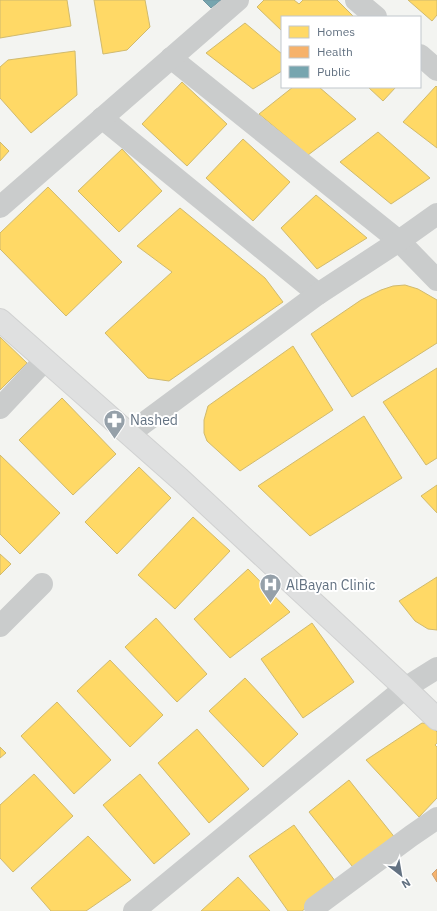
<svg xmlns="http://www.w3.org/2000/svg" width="437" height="911" font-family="'IBM Plex Sans',sans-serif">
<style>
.homes{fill:#ffd966;stroke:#d0ba6e}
.health{fill:#f6b26b;stroke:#ca9f72}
.public{fill:#76a5af;stroke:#7096a2}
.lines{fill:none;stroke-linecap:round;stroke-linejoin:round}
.secondary-casing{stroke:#d0d1d1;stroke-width:24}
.street{stroke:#cacccc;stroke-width:22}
.secondary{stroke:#dfe0e0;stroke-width:22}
.labels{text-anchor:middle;stroke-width:4;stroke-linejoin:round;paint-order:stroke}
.poi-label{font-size:14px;fill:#637282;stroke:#fff;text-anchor:start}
</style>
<rect width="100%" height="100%" fill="#f3f4f1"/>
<!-- homes -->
<g class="homes">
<polygon points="0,0 67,0 71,26 0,38"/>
<polygon points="94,0 145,0 150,27 127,50 103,54"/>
<polygon points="264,0 294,0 299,4 303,0 337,0 354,17 282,17 282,31 257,7"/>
<polygon points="408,0 437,0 437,15 432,21"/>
<polygon points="245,23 282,54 282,71 253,89 206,53"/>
<polygon points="75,51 77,95 31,133 0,98 0,67 8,60"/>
<polygon points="182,82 227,124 187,166 142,124"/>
<polygon points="436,86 437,87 437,148 403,122"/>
<polygon points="293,87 319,87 356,119 308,155 259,114"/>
<polygon points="368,87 396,87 383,101"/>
<polygon points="378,132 430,178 391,204 340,162"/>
<polygon points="243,139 290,182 253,221 206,178"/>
<polygon points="0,142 9,151 0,161"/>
<polygon points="122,149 162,191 119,232 78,191"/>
<polygon points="48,187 122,262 66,316 0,249 0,233"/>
<polygon points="316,195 367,238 317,269 281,228"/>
<polygon points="180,208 265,278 283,302 169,381 148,378 105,333 172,272 137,246"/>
<polygon points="405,285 418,289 437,300 437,343 352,397 311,334 361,300 381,290 393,286"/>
<polygon points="0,337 27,363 0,390"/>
<polygon points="293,346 333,410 240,471 207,441 204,433 204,420 208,406"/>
<polygon points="437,368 437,458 426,465 383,402"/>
<polygon points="62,398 116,454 73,495 19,440"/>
<polygon points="364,416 402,478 310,536 258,486"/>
<polygon points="0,455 60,513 20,554 0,534"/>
<polygon points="139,467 171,498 117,554 85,522"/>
<polygon points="437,485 437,513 421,496"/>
<polygon points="193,517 230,551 175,609 138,575"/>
<polygon points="0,554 11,564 0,575"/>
<polygon points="248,569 290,612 230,658 194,619"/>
<polygon points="437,577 437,630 428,629 415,621 399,601"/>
<polygon points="156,618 207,674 177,702 125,647"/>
<polygon points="312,623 354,682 303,718 261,659"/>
<polygon points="110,660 163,715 130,747 77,691"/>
<polygon points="245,678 298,734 263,767 209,711"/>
<polygon points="57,702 111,760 74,794 21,736"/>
<polygon points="422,723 429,724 437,732 437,743 435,745 437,747 437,798 419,817 366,760"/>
<polygon points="197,729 249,789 209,823 158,763"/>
<polygon points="0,747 6,753 0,758"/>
<polygon points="34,774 73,816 13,872 0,858 0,805"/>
<polygon points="140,774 190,834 154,864 103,805"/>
<polygon points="349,780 396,839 356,871 309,812"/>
<polygon points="294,825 338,885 302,911 288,911 249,856"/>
<polygon points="88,836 131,880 86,911 51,911 31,888"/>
<polygon points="238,877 270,911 201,911"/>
</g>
<!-- health -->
<polygon class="health" points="437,869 437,882 432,874"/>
<!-- public -->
<polygon class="public" points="203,0 221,0 211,8"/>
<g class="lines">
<defs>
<polyline id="secondary" points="0,320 180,479 405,688 437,719"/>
</defs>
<!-- secondary casing -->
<use href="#secondary" class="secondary-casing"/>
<!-- street -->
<g class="street">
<polyline points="356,0 376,17"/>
<polyline points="420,55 437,70"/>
<polyline points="171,58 399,241 437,280"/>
<polyline points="102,118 318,294"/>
<polyline points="0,207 238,0"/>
<polyline points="0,408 45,360"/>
<polyline points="129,434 318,294 399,241 437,214"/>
<polyline points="0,626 42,584"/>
<polyline points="315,907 411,836 437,818"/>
<polyline points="134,911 405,688 437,668"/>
</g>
<!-- secondary -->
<use href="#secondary" class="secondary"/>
</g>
<!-- icons -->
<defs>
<symbol id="pharmacy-pin" viewBox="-11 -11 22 30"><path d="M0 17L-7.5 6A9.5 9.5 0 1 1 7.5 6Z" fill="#95a0a9" stroke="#fff"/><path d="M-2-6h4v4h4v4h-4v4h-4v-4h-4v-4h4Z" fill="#fff"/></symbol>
<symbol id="hospital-pin" viewBox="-11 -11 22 30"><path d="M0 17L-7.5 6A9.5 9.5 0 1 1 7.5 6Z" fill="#95a0a9" stroke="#fff"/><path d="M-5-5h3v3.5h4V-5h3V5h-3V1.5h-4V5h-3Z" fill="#fff"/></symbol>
</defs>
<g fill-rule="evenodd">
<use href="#pharmacy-pin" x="102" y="408" width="25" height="34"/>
<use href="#hospital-pin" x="258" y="572" width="25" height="34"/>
</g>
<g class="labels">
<!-- poi labels -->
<g class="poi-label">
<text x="130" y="425">Nashed</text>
<text x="286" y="590">AlBayan Clinic</text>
</g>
</g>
<!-- legend -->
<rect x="281" y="16" width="140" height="72" fill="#ffffff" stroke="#c1c7cd"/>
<rect x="289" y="26" width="20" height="12" fill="#ffd966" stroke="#c1c7cd"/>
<text x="317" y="36" font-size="12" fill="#637282">Homes</text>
<rect x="289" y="46" width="20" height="12" fill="#f6b26b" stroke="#c1c7cd"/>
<text x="317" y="56" font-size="12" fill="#637282">Health</text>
<rect x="289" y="66" width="20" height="12" fill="#76a5af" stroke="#c1c7cd"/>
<text x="317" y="76" font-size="12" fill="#637282">Public</text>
<!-- north arrow -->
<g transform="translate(401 875) rotate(149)" stroke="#ffffff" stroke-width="3" paint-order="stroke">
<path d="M0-3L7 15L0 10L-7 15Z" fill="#637282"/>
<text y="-6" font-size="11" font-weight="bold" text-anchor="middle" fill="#637282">N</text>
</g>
</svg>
